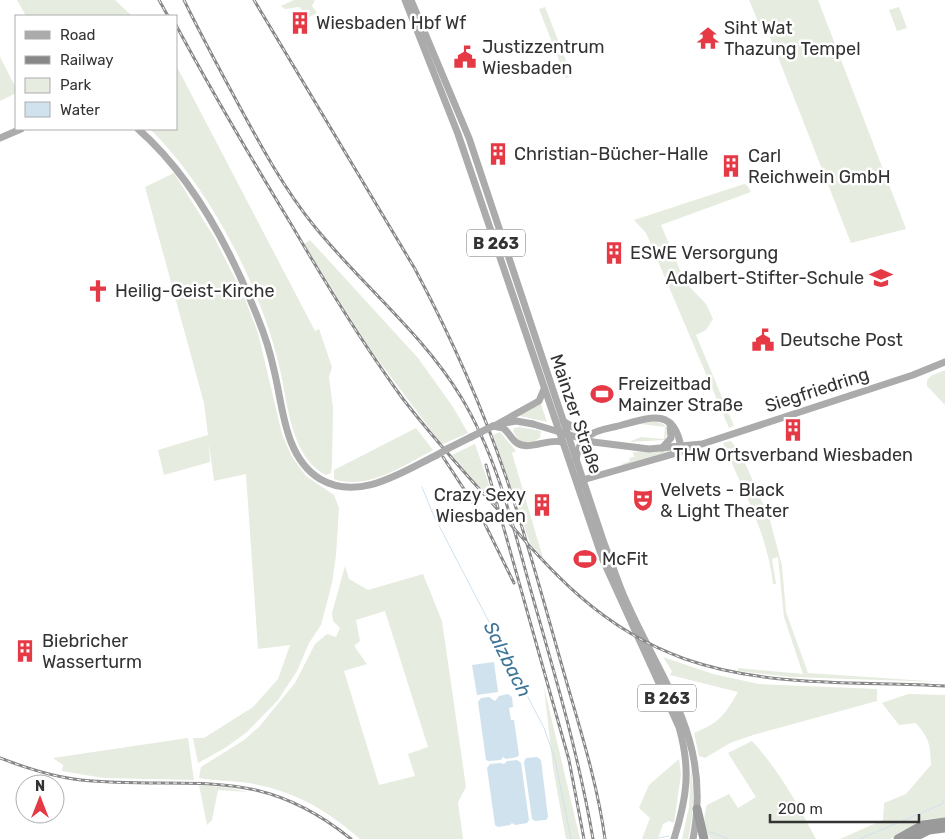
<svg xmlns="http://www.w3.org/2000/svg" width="945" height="839" font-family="Rubik,sans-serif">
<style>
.green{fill:#e6ecdf;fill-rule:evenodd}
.water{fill:#cfe2ee}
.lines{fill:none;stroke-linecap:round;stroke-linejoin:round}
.stream{stroke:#cfe2ee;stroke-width:1}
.primary{stroke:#ababab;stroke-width:7}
.motorway{stroke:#9a9a9a;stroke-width:9}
.rail-casing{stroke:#888;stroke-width:3}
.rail{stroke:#fff;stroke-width:1;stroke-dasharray:4;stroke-linecap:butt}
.primary-bridge{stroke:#ababab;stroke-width:7}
.labels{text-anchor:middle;stroke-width:5;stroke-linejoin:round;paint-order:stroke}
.shield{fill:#fff;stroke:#707070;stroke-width:1}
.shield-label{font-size:16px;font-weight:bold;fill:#333}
.poi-label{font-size:18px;fill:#333;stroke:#fff;text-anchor:start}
.street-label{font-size:18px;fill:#333;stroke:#fff}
.water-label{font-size:19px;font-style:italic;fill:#3f7597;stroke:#fff}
</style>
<rect width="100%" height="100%" fill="#fff"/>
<!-- green -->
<g class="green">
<polygon points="17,0 115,0 132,16 26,16"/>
<polygon points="294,0 315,0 312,6 317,13 309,17 299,7 285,9 281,6"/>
<polygon points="749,0 818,0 906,229 851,243 767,29 765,29 764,25 760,26"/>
<polygon points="545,7 572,76 566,78 539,9"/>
<polygon points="899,7 907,28 897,31 889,10"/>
<polygon points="0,57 16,88 16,93 0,101"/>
<path d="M176,65L315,331L319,329L332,367L329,377L333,408L332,465L331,473L326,475C291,458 288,404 280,370C262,288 209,187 150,129H176Z"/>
<polygon points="174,173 214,237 243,294 258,333 282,434 292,457 306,476 334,495 339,508 336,555 332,583 321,625 309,643 297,671 278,700 247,732 225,748 198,763 193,738 204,738 253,707 278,679 290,645 258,649 246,474 214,481 209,443 210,462 164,475 158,450 208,435 204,403 145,187"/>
<polygon points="744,184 747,185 751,192 661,225 685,282 706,304 713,319 706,330 696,335 734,426 729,428 646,233 634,220"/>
<polygon points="310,240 418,358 453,407 468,433 443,444 440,442 370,349 304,244"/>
<polygon points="945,370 945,405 927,386 927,380 931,376"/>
<polygon points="541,404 547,422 520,416 520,415"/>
<polygon points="655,421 663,424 668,429 665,440 629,442 641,437 664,439 665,427 641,424"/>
<polygon points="520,427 541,431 540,438 531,443 520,443 513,431 514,428"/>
<path d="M416,428L433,450C404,465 368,491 334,479V470Z"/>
<polygon points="500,432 516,451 512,453 543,558 530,543 494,438 493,435"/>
<path d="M731,441L742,456L770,520L782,566L786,612L808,673L942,682L791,677L738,671V668L803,674L784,617L778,557L772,559L776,584H773C768,535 742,488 723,443Z"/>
<polygon points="475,444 494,499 491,500 452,455"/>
<polygon points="678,450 623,466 622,464 630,461 629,458 634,457 633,452"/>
<path d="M345,566L349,579L368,590L423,574L442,621L466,787L458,802L463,839H360C326,809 294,791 249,783C233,781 216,781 199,778L201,767L244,740L259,727L295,683L315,644L327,634L336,637L340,628L333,621L332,613ZM385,611L428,747L408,754L415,776L379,785L344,671L367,664L354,646L360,641L356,620Z"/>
<path d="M663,657L713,674L759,684L877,689V701L753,735L730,743L705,758L699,756L694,733C720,722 724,716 738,692L670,675L672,671Z"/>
<polygon points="544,687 580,839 566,839 553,768"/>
<path d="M908,694L945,695V818L927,819L890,839H840L883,820L884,803L906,794L931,765C930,744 930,740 916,723L899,725L882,703Z"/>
<polygon points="188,738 194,780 103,778 62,771 63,765 53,758"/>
<path d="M752,741C779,770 798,805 816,839H711C703,829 703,816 707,805L729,794L738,808L756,797L728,753Z"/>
<polygon points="679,759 681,774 674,823 669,821 663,824 658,839 642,839 650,818 639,808 649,785"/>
<path d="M691,767C694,792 694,815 688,839H682L689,807Z"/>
<polygon points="199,785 231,788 248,792 218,790 212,820 207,825"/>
</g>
<!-- water -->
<g class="water">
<polygon points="494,662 498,692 477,695 472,665"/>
<polygon points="508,694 512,697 513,707 509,708 511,720 514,720 519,755 517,757 506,759 503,757 501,760 489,761 486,760 478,702 481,698 489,697 495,701 499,696"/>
<polygon points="537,757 541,760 548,817 546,820 535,821 532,819 524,762 526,758"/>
<polygon points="517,760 521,763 529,820 527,823 515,825 512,823 510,825 498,827 495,825 487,768 490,764 501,763 504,764 507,761"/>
</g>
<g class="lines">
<!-- stream -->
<g class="stream">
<polyline points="422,487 433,514 544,728 555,759 571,839"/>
<polyline points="710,832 729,839"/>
<polyline points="659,838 669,836"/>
<polyline points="860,839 942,804 945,799"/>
</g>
<!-- primary -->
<g class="primary">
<path d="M405,0L458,134L603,560L679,727C691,769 687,797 674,839"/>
<path d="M411,0L469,138L604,543C612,563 618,584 627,603C664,686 712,741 693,839"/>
<path d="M138,129C193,177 230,248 257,316C264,333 270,351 274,370C283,406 284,457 320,479C359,502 402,472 437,455"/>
<polyline points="0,138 21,129"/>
<polyline points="563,421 576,429 592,434"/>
<polyline points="504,423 516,421 533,424"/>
<polyline points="496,425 539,401 544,389"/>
<path d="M493,426L503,428C509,432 511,439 517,443C530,451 548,438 562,442"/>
<polyline points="593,442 649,449 702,444 913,375 945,362"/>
<polyline points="662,448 671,438 670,423"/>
<polyline points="447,449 471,437"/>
<path d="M576,460C577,451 581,441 588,436C597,429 612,428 622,425C651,417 674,408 681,447"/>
<polyline points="579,481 691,449"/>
</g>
<!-- motorway -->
<g class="motorway">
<polyline points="697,809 704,839"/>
<polyline points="898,839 923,825 945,822"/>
<polyline points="911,839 929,830 945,828"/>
</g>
<defs>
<g id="rail">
<polyline points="159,0 168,16"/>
<path d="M184,0C198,29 213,57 228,85C254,133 280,184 315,227C362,285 422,333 461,397C498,458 514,530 533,598C556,678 579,757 593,839"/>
<path d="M254,0L415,269C450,335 482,406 506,477C527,539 544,603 562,666C578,723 597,780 605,839"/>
<path d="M176,25C212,92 251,158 291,224C326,284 362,343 403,399C431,435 461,469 492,503C550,570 598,628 685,659C768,688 858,681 945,686"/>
<polyline points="443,457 479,512 514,583"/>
<polyline points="486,465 569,760 584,839"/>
<path d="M0,758C26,768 53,777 81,780C190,791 256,762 351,839"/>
</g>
</defs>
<!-- rail casing -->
<use href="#rail" class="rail-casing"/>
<!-- rail -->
<use href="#rail" class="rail"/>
<!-- primary-bridge -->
<g class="primary-bridge">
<polyline points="533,424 593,442"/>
<polyline points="471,437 493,426"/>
<polyline points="437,455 447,449"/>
</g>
</g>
<!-- icons -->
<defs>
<symbol id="building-bare" viewBox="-9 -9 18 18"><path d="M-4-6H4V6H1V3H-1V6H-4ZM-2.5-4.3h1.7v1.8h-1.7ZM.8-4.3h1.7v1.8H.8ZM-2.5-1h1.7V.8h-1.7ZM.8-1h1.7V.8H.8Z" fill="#e63946" stroke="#fff" stroke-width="2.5" paint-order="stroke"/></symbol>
<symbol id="temple-bare" viewBox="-9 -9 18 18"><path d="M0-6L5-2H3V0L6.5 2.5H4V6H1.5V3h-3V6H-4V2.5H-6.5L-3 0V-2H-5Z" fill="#e63946" stroke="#fff" stroke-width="2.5" paint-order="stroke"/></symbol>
<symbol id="civic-bare" viewBox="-9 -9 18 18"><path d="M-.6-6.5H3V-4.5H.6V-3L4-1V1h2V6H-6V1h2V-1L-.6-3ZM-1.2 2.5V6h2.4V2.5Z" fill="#e63946" stroke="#fff" stroke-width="2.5" paint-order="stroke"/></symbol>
<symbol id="school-bare" viewBox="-9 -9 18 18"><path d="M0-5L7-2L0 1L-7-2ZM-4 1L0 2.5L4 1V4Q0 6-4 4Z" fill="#e63946" stroke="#fff" stroke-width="2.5" paint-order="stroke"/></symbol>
<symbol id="church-bare" viewBox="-9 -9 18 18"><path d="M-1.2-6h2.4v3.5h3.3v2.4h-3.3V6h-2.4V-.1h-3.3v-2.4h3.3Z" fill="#e63946" stroke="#fff" stroke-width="2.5" paint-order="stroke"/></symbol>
<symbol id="stadium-bare" viewBox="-9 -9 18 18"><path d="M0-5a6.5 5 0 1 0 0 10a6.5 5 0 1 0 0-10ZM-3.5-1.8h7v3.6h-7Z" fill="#e63946" stroke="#fff" stroke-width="2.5" paint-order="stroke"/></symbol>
<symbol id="theatre-bare" viewBox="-9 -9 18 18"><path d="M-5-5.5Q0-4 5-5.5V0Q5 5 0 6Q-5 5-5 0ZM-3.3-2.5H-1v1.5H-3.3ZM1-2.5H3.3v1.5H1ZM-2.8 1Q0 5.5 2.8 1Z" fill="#e63946" stroke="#fff" stroke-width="2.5" paint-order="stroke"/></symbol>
</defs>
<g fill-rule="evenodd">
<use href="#building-bare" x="284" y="7" width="32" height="32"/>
<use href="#temple-bare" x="692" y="22" width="32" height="32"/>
<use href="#civic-bare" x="449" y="41" width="32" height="32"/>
<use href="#building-bare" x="482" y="138" width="32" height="32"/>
<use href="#building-bare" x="715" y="150" width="32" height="32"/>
<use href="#building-bare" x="598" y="237" width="32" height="32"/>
<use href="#school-bare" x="865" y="262" width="32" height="32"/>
<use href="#church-bare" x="82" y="275" width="32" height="32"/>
<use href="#civic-bare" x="747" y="324" width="32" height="32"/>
<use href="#stadium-bare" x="586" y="378" width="32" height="32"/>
<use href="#building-bare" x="777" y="414" width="32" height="32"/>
<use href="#theatre-bare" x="627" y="484" width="32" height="32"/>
<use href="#building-bare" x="526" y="489" width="32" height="32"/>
<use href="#stadium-bare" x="569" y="543" width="32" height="32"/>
<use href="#building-bare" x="9" y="635" width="32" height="32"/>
</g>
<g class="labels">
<!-- shield labels -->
<g class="shield">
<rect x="467" y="229.5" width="58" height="27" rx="4"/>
<rect x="638" y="684.5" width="58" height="27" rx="4"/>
</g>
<g class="shield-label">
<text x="496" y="249">B 263</text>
<text x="667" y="704">B 263</text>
</g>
<!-- poi labels -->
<g class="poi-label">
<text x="316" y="29">Wiesbaden Hbf Wf</text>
<text x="724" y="34">Siht Wat<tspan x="724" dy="21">Thazung Tempel</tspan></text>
<text x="482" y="53">Justizzentrum<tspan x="482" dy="21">Wiesbaden</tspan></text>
<text x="514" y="160">Christian-Bücher-Halle</text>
<text x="748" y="162">Carl<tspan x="748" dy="21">Reichwein GmbH</tspan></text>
<text x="630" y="259">ESWE Versorgung</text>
<text x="864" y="284" text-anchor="end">Adalbert-Stifter-Schule</text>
<text x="115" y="297">Heilig-Geist-Kirche</text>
<text x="780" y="346">Deutsche Post</text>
<text x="618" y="390">Freizeitbad<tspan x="618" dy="21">Mainzer Straße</tspan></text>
<text x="793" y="461" text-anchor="middle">THW Ortsverband Wiesbaden</text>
<text x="660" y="496">Velvets - Black<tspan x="660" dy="21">&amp; Light Theater</tspan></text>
<text x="526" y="501" text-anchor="end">Crazy Sexy<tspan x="526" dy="21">Wiesbaden</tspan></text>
<text x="602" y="565">McFit</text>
<text x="42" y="647">Biebricher<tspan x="42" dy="21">Wasserturm</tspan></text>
</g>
<!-- street labels -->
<g class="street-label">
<text transform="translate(817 390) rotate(-18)" y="6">Siegfriedring</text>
<text transform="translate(576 414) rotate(71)" y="6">Mainzer Straße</text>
</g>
<!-- water labels -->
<g class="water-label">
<text transform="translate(508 659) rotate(63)" y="7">Salzbach</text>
</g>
</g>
<!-- legend -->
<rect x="15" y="15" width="162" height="115" fill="#ffffff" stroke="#adadad"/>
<rect x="25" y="31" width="25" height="8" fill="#ababab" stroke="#adadad"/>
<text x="60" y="40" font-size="15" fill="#333333">Road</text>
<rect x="25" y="56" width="25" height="8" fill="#888888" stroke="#adadad"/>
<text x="60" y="65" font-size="15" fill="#333333">Railway</text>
<rect x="25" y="78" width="25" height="15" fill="#e6ecdf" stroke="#adadad"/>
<text x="60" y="90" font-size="15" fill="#333333">Park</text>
<rect x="25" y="102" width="25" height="15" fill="#cfe2ee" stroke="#adadad"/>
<text x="60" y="115" font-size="15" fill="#333333">Water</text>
<!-- north arrow -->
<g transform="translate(40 799)"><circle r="24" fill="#ffffff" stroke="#adadad"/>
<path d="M0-4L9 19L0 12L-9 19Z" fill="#e63946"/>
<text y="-8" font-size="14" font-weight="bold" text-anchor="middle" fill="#333333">N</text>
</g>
<!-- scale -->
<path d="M770 814v8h149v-8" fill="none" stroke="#333333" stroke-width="2.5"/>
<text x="778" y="814" font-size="15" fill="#333333" stroke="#ffffff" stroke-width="4" paint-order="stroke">200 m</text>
</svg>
